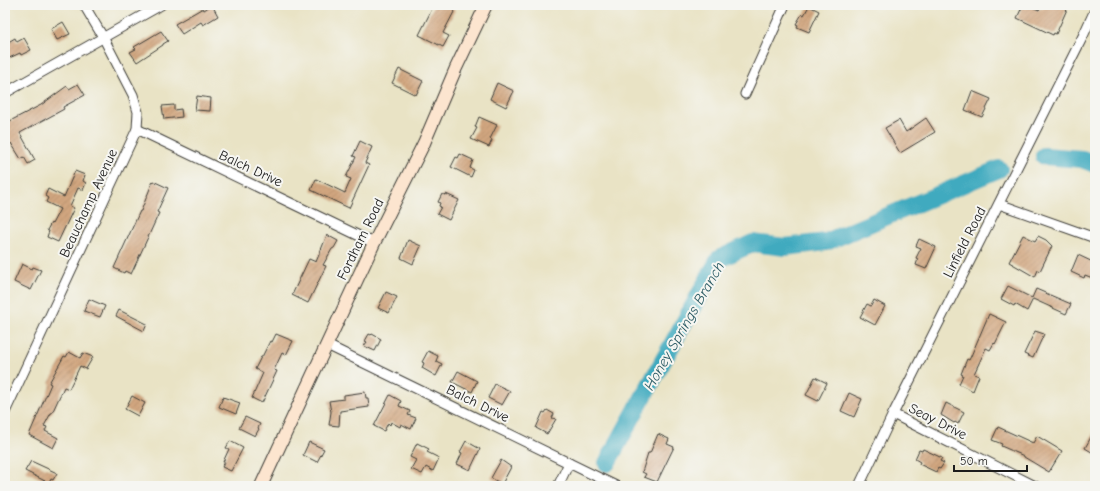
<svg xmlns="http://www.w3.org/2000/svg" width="1100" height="491" font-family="'Comic Neue',sans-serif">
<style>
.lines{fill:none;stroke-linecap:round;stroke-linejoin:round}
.river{stroke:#40aabf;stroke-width:18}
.building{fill:url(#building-hatch)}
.street-casing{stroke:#3b3a35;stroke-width:11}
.secondary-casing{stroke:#3b3a35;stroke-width:14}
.street{stroke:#fff;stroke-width:9}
.secondary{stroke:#fce5cf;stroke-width:12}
.labels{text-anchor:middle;stroke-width:4;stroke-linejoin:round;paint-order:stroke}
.street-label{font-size:14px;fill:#1c1c1c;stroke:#f6f6f2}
.water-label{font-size:15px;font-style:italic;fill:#2c5c65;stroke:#f6f6f2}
</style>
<defs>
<pattern id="building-hatch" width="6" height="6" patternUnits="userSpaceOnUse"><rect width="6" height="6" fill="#d1a67f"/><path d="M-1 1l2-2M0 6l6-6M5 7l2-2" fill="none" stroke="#b38e6d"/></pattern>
</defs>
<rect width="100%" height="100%" fill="#f6f6f2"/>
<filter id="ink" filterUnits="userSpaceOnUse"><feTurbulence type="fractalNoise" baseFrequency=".025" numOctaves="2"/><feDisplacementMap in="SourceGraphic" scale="8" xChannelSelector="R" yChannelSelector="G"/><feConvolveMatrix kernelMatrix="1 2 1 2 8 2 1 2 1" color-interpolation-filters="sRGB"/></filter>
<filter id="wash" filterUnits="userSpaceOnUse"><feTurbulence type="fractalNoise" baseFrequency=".012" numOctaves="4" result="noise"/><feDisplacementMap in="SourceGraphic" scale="16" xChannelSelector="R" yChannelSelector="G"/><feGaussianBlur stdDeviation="0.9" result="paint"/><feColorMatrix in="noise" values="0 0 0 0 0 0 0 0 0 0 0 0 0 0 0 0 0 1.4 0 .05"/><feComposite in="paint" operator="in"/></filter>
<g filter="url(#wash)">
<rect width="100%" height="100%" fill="#e9e3c5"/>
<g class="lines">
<!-- river -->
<g class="river">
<polyline points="1044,156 1082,159 1095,164"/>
<polyline points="607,463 719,259 753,243 785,247 826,242 999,169"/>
</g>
</g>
<g id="blocks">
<!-- building -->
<g class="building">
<polygon points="212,5 218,16 203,25 201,22 182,34 175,24 203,8 204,10"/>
<polygon points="434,5 446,5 455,10 443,33 449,36 443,47 419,35"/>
<polygon points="1023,5 1027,5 1039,10 1040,8 1042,9 1044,5 1062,5 1068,7 1056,34 1054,33 1053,35 1017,18"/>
<polygon points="809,6 819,11 809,32 797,27 798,25 796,24 802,14 804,15"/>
<polygon points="63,22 70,34 57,40 51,29"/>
<polygon points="161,31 168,41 163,44 163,45 137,62 130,52 136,49 134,47"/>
<polygon points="15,38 17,42 24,38 31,50 21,55 20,53 5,60 5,44"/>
<polygon points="399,69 423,81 416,95 392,83"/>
<polygon points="497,83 514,91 506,107 490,99"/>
<polygon points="78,84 85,95 63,107 64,109 20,133 35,160 28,164 24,157 21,159 11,143 9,145 5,138 5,111 10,121 41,105 67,86 69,89"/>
<polygon points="972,91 991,99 982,117 965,110"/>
<polygon points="197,96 211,98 210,111 195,110"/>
<polygon points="174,105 174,110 181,109 182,117 164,119 162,106"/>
<polygon points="479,117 497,125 490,139 492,140 489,147 471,139 477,128 475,127"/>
<polygon points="926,118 935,132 900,153 885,128 899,120 906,132"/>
<polygon points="360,141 372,147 365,163 369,165 349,208 311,190 316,179 345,193 351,179 346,177 356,157 353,156"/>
<polygon points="460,154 473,160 470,168 474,170 471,177 451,167 456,157 458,158"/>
<polygon points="75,171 85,175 83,181 86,183 83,190 78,188 70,206 74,208 58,242 47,237 49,231 47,230 51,223 52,224 60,209 46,202 48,198 45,196 48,189 64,197"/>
<polygon points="153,181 168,188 157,212 159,213 133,270 131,274 125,271 124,273 114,268 140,211 141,211"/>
<polygon points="442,194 445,195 446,194 459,200 449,220 437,214 441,207 439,206 440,203 438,202"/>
<polygon points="327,235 338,241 334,248 332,249 323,265 326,266 308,303 292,295 309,259 316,262"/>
<polygon points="1023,235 1035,241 1038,236 1046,240 1052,246 1040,271 1038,270 1035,277 1009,262"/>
<polygon points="919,239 936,247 926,269 916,265 918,259 916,258 921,248 916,246"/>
<polygon points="408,240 421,246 413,264 401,258"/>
<polygon points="1078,255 1095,263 1095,279 1085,275 1084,278 1071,272"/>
<polygon points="22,264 32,269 33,267 41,270 31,290 14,282"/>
<polygon points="1008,286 1032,298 1036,289 1071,304 1066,314 1033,299 1027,311 1015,304 1014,306 1001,299"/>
<polygon points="386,292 397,297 389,313 378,308"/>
<polygon points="89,299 105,306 100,317 84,311"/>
<polygon points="874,300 885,306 875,325 860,317 867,304 871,306"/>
<polygon points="119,310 147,324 144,331 116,316"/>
<polygon points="989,314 1006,322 995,344 994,343 990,350 986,348 974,374 979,376 973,391 959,384 963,375 961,374 967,359 969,360 971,356"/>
<polygon points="1035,331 1044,334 1033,358 1024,354"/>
<polygon points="276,334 293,341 286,355 282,353 274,370 277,371 262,403 252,398 263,373 255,369 261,357 262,357 270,341 272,342"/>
<polygon points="369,334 371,335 372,334 381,339 375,351 364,346 367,342 365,341"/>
<polygon points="428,351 438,356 436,361 442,364 436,376 422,368 424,363 422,362"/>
<polygon points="69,352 80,358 83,353 93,357 86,369 80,366 69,389 64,387 52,413 51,413 44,426 47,427 45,431 58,438 53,448 29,435 51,384 49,383 64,356 66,357"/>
<polygon points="458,371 477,381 472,392 452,382"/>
<polygon points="815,377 827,383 818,401 806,395"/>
<polygon points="495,384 510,391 502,405 488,398"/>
<polygon points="365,392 366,398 368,398 369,407 340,411 339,426 329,425 331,412 329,401 344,399 344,395"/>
<polygon points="849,393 862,399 854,417 841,411"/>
<polygon points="390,395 401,401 399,406 410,411 408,415 416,418 411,429 401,424 400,427 391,422 390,425 388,423 384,431 374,426"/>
<polygon points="132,396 145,403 138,416 125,409"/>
<polygon points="223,397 240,403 236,414 219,407"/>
<polygon points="946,403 964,412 958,424 955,422 954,423 941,415"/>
<polygon points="547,410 554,414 552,418 556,419 547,434 536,428 543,412 545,413"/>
<polygon points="245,417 260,424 258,428 259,429 255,436 239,428"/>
<polygon points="998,427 1033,443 1037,436 1062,451 1049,472 1024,457 1024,456 1001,446 1002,444 992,440"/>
<polygon points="1095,430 1095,454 1085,448"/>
<polygon points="658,434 669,439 667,444 674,447 657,482 644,477 646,474 642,472 648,453 650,453"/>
<polygon points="230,441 243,448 231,471 222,467 225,462 223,462 229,449 226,448"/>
<polygon points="466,441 480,449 470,470 457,464 462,453 460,452"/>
<polygon points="309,442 324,449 317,462 303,455"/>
<polygon points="417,443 429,449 427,452 439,458 433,471 426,467 422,474 411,469 416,460 410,457"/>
<polygon points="923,449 942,458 940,461 944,463 940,469 938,468 936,472 919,464 920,462 915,459 919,450 922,451"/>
<polygon points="501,460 511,467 502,484 491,478"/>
<polygon points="31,461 57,473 53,480 51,479 49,483 25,471"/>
</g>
</g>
</g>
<g filter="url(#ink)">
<use href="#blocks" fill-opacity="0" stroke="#3b3a35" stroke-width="1"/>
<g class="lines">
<defs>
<g id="street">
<polyline points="5,93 161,5"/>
<polyline points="745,94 785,5"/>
<polyline points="137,129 374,243"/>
<polyline points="999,204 1095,238"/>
<polyline points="327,345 616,486"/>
<polyline points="5,412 137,129 138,112 133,95 103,37 84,5"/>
<polyline points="893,414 1035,486"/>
<polyline points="558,486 569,463"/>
<polyline points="859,486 893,414 1083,36 1095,10"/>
</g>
<polyline id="secondary" points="261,486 374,243 424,143 456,68 486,5"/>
</defs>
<!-- street casing -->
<use href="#street" class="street-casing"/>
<!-- secondary casing -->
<use href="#secondary" class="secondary-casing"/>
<!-- street -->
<use href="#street" class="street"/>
<!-- secondary -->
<use href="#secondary" class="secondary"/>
</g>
</g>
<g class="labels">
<!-- street labels -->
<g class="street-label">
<text transform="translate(251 168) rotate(25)" y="5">Balch Drive</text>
<text transform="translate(88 203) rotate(-65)" y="5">Beauchamp Avenue</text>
<text transform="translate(360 239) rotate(-64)" y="5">Fordham Road</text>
<text transform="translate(964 242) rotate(-63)" y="5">Linfield Road</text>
<text transform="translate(478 403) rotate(26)" y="5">Balch Drive</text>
<text transform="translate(938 421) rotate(27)" y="5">Seay Drive</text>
</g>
<!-- water labels -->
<g class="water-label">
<text transform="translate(684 326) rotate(-60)" y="5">Honey Springs Branch</text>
</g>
</g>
<!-- margin -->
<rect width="1100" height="491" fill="none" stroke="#f6f6f2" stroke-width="20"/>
<!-- scale -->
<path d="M954 465v6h73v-6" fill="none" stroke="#1c1c1c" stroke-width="2"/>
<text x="960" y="465" font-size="12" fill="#1c1c1c" stroke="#f6f6f2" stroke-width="3" paint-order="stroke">50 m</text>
</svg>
